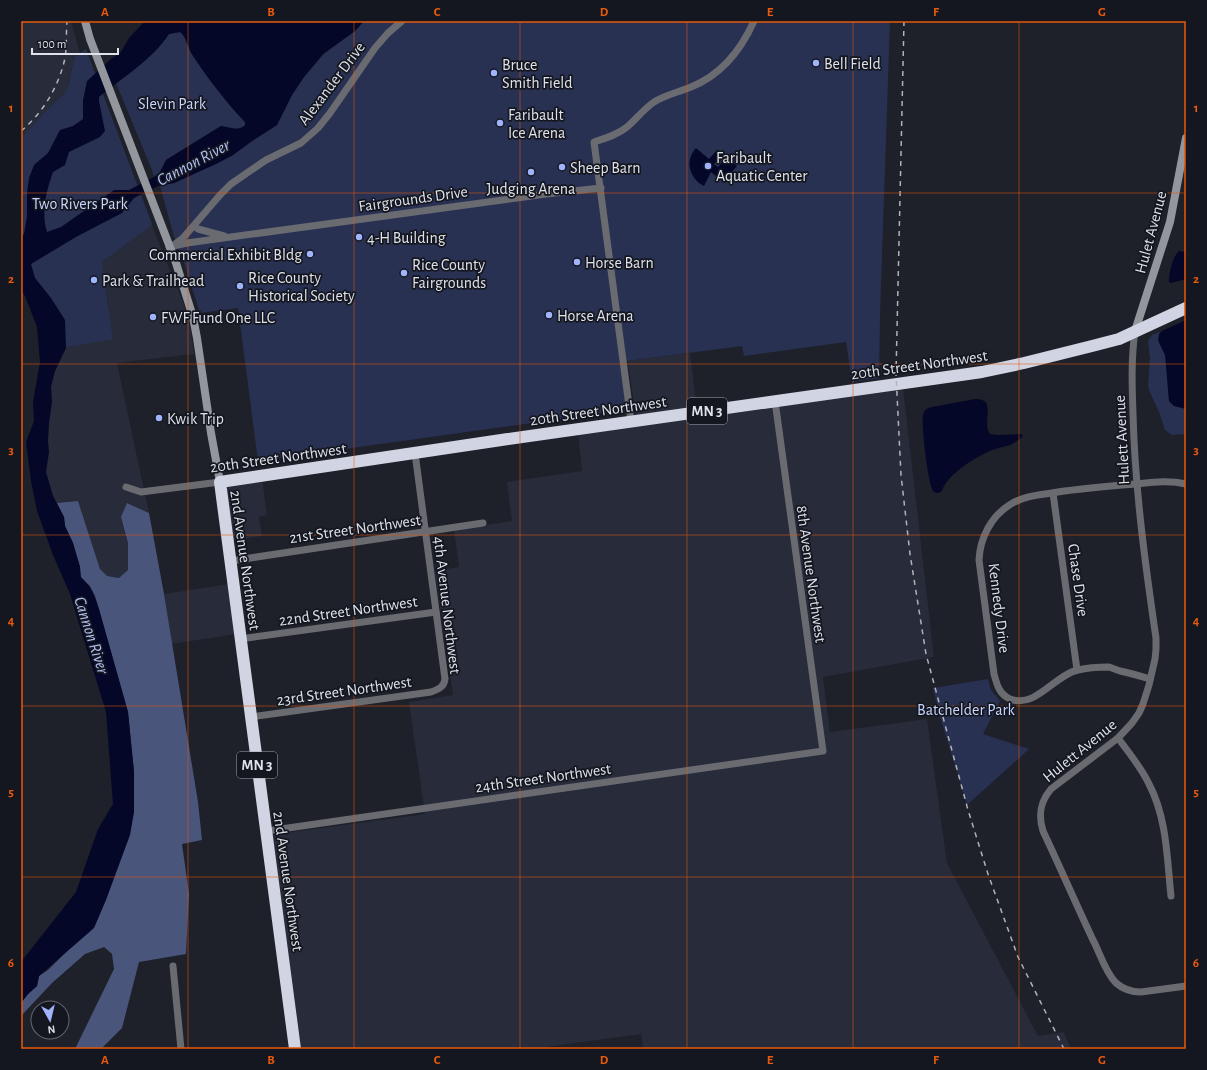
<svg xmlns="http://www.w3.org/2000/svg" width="1207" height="1070" font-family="'Alegreya Sans',sans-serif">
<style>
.built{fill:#272b3a}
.green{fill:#293152}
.forest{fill:#4a557c}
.water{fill:#050728;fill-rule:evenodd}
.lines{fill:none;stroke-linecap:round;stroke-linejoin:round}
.street{stroke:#6a6b71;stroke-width:7}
.secondary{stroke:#94969e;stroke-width:8}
.highway{stroke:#d1d5e3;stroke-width:12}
.rail{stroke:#b1b3bb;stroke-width:1.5;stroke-dasharray:5 5;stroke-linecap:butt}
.grid{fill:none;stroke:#e8590c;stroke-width:1;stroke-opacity:0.55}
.poi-dot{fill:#a0b3fd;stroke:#141720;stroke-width:1.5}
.labels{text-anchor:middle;stroke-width:3.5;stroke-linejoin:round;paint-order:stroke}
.shield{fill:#141720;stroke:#a3a5ad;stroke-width:1}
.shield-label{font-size:15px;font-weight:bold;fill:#e0e2e9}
.poi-label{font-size:16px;fill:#e0e2e9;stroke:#141720;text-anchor:start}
.street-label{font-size:16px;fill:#e0e2e9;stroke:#141720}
.park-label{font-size:16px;fill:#c8d4fc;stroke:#141720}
.water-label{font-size:17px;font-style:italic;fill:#b1c0f4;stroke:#141720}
.neatline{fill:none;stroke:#e8590c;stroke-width:1.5}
.grid-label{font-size:13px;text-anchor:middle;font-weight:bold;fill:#e8590c}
</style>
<rect width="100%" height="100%" fill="#1e202a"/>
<!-- built -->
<g class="built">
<polygon points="21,21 71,21 80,53 74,58 69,84 65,93 47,110 21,138"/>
<polygon points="151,223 188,315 194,354 117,363 149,513 128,503 121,517 128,543 128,571 119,578 107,576 100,569 78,501 49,504 41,456 55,349 113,338 102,262 151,226"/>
<polygon points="690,353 697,411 636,419 628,361"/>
<polygon points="903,388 934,657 823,677 830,732 927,719 947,863 1038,1036 1064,1032 1071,1049 643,1049 641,1034 532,1049 299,1049 270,835 425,814 409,702 453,695 435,571 459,567 454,530 512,521 507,482 582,471 578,434"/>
<polygon points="262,478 267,515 259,517 262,536 225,542 217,486"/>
<polygon points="229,584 237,634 171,644 164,594"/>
</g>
<!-- green -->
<g class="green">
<polygon points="364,21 890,21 880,314 879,378 852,382 846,342 744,356 742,346 627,361 633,409 258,461 238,308 200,313 184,263 175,240 160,186 174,183 218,163 233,155 252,141 277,125 292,95 304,77 324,54 355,31"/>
<path d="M180,32L184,35L186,43L232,108L245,122V125C239,132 229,127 221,126L166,160L160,172L154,177L152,170L116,83C135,69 156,54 169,34Z"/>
<polygon points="86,49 152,224 151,226 102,262 113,339 55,349 21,277 21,138 47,110 65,93 69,84 74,58 80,53"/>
<polygon points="1162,331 1159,334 1159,343 1166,355 1169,401 1174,406 1186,409 1186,434 1172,435 1165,430 1159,412 1149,390 1148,386 1150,358 1148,341 1152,335"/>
<polygon points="988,679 991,690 1000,701 983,734 1029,749 967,805 941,720 933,688"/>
</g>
<!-- forest -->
<polygon class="forest" points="78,501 100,569 107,576 119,578 128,570 128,543 121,517 127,503 149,513 164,594 198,802 202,840 182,844 189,894 186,954 139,962 122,1028 101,1049 76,1049 76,1047 114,969 112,954 104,947 85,954 52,983 21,1016 21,1003 28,994 37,986 39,976 48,970 62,956 134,812 134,772 128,712 95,596 90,586 80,577 80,567 73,543 65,526 64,517 57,503"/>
<!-- water -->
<g class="water">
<path d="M145,21H364L355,31L323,54L304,77L292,95L277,125L252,141L233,155L218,163L174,183L158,186L134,198L122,213L76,237L31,264L35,278L51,298L65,320L66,348L55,371L51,387L52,402L49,423L48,441L49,452L46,472L53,496L64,517L65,526L73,543L80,567L81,577C92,588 94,594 99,609L128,712L134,772V812L130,835L106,900L94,928L39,976L37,986L28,994L21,1003V962L76,892L98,829L113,804L106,712L70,594L53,555L37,511L31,481L26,442L34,421L33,402L40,362L37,327L25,296L21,290V236L24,234L27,216V193L29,178L34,165L48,153L60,130L73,126L83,119V100L87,81L111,59L121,52L129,38ZM180,32C187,37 188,49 193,56C209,80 226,102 245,122V125C239,132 229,127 221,126L166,160L160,172L154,177L129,190H114L61,227L47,232C41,212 46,192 53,172L65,165L69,152L100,137L105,131L99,101V97C123,77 152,60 169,34Z"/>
<path d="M696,148L709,159L717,150L722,155L714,164L718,167L727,157L737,166L723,182L711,172L704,186C690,179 684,161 696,148Z"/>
<path d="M1179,251L1186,252V279L1171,283L1169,282C1168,276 1173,255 1179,251Z"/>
<polygon points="1186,320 1186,409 1174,406 1169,401 1165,355 1158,340 1159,334 1162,331"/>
<path d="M975,399C998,398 981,423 990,434L997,435L1021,434L1023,436C1020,439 1015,443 1010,445C1004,447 998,448 992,450C976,457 947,474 942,491C939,493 937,494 934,492C928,488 921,423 923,415C924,410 927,408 932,407Z"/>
</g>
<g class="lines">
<!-- street -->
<g class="street">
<polyline points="194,226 198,229 224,236"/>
<polyline points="175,244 183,238 220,195 231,184 266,160 301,143 318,128 330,113 375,48 388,33 402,21"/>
<polyline points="169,247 187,243 546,194 601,188"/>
<path d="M1135,331C1131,359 1132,386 1133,414C1135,489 1145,563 1156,638V649L1155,659L1149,685L1143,704L1139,713L1132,723L1118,738L1051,789C1040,802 1038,815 1043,831C1060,867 1076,904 1093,940C1100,953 1105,972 1116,983C1124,990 1132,992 1141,992L1186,986"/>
<path d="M631,421L594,142C606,138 617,135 627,127C636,119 644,109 654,102C665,95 679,92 691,87C721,75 741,50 754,21"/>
<polyline points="126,487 141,492 220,482"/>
<polyline points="1053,493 1077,670"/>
<polyline points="230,561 483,523"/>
<polyline points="240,639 436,612"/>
<path d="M1150,679C1140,676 1130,673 1120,671C1117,670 1112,668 1109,667C1101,667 1086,668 1078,670C1054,675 1036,709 1010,699C999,694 997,685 994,674L979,560C980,538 991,516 1011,504C1024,496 1038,495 1052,493C1075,489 1099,487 1122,485C1144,484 1164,479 1186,484"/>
<path d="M251,717L431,692C439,689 444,687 445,679L415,453"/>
<path d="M1118,738C1129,753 1141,767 1149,784C1167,818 1167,859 1171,896"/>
<polyline points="267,831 823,751 775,401"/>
<polyline points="173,966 181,1049"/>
</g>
<!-- secondary -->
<g class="secondary">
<polyline points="85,21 90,39 176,263 193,317 197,338 211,433 220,482"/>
<polyline points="1135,331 1170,222 1186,138"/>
</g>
<!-- highway -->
<polyline class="highway" points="295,1049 220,482 508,439 982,372 1024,363 1092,346 1119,339 1186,308"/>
<!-- rail -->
<g class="rail">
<polyline points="904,21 896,374 901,475 910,554 926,654 968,810 988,874 1018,957 1064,1049"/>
<path d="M21,131C43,113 59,86 65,58C67,46 66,33 67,21"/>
</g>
</g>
<!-- grid -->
<path class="grid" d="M188,21V1049M354,21V1049M520,21V1049M687,21V1049M853,21V1049M1019,21V1049M21,193H1186M21,364H1186M21,535H1186M21,706H1186M21,877H1186"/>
<!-- markers -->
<g class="poi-dot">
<circle cx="816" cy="63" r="4"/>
<circle cx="494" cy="73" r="4"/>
<circle cx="500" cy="123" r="4"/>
<circle cx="708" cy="166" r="4"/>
<circle cx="562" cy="167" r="4"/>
<circle cx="531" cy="172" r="4"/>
<circle cx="359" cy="237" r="4"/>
<circle cx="310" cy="254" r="4"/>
<circle cx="577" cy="262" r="4"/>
<circle cx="404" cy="273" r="4"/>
<circle cx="94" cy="280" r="4"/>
<circle cx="240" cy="286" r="4"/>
<circle cx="549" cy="315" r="4"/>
<circle cx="153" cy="317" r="4"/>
<circle cx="159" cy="418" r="4"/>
</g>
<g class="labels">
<!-- shield labels -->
<g class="shield">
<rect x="687" y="398" width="40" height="26" rx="3"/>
<rect x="237" y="752" width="40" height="26" rx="3"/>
</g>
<g class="shield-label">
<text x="707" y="416">MN 3</text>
<text x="257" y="770">MN 3</text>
</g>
<!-- poi labels -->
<g class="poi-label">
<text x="824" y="69">Bell Field</text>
<text x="502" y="70">Bruce<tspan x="502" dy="18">Smith Field</tspan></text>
<text x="508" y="120">Faribault<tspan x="508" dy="18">Ice Arena</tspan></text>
<text x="716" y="163">Faribault<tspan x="716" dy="18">Aquatic Center</tspan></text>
<text x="570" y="173">Sheep Barn</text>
<text x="531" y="194" text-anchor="middle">Judging Arena</text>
<text x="367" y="243">4-H Building</text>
<text x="302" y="260" text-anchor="end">Commercial Exhibit Bldg</text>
<text x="585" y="268">Horse Barn</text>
<text x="412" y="270">Rice County<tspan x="412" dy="18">Fairgrounds</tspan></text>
<text x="248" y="283">Rice County<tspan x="248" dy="18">Historical Society</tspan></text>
<text x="102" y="286">Park &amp; Trailhead</text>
<text x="557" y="321">Horse Arena</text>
<text x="161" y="323">FWF Fund One LLC</text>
<text x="167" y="424">Kwik Trip</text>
</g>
<!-- street labels -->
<g class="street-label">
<text transform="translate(331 83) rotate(-53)" y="6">Alexander Drive</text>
<text transform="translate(413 198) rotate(-8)" y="6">Fairgrounds Drive</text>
<text transform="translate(1150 232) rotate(-75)" y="6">Hulet Avenue</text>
<text transform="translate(919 364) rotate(-8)" y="6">20th Street Northwest</text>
<text transform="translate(598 410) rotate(-8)" y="6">20th Street Northwest</text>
<text transform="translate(1121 440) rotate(-93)" y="6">Hulett Avenue</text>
<text transform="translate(278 457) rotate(-8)" y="6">20th Street Northwest</text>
<text transform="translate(355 528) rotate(-8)" y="6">21st Street Northwest</text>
<text transform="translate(246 560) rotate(82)" y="6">2nd Avenue Northwest</text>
<text transform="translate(812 574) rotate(82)" y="6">8th Avenue Northwest</text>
<text transform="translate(1079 580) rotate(82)" y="6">Chase Drive</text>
<text transform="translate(448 605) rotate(83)" y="6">4th Avenue Northwest</text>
<text transform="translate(1000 608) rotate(83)" y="6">Kennedy Drive</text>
<text transform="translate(348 610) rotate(-8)" y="6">22nd Street Northwest</text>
<text transform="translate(344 690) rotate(-8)" y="6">23rd Street Northwest</text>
<text transform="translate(1079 750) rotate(-39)" y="6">Hulett Avenue</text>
<text transform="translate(543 777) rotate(-8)" y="6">24th Street Northwest</text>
<text transform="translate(289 881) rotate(82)" y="6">2nd Avenue Northwest</text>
</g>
<!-- park labels -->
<g class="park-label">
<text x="172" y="109">Slevin Park</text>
<text x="80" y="209">Two Rivers Park</text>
<text x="966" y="715">Batchelder Park</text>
</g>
<!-- water labels -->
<g class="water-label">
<text transform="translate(193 162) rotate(-28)" y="6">Cannon River</text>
<text transform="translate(92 635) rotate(72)" y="6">Cannon River</text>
</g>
</g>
<!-- border -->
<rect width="1207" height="1070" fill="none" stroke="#141720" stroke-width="44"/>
<!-- north arrow -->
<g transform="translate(50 1020) rotate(172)"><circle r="19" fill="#141720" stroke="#666870"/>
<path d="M0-3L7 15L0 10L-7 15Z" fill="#a0b3fd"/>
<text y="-6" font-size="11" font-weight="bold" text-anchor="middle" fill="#e0e2e9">N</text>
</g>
<!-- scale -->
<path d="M32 48v6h86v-6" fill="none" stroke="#e0e2e9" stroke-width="2"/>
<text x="38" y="48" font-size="12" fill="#e0e2e9" stroke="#141720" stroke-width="3" paint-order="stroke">100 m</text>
<rect x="22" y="22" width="1163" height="1026" class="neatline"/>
<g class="grid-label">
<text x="105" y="16">A</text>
<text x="271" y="16">B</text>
<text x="437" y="16">C</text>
<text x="604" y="16">D</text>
<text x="770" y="16">E</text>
<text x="936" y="16">F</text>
<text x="1102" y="16">G</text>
<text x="11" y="112">1</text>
<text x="1196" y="112">1</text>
<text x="11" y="283">2</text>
<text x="1196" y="283">2</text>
<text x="11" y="454">3</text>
<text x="1196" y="454">3</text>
<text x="11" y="625">4</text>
<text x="1196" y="625">4</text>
<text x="11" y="796">5</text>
<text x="1196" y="796">5</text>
<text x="11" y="967">6</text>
<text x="1196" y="967">6</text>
<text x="105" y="1064">A</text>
<text x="271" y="1064">B</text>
<text x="437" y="1064">C</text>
<text x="604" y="1064">D</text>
<text x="770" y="1064">E</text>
<text x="936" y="1064">F</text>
<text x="1102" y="1064">G</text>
</g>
</svg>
